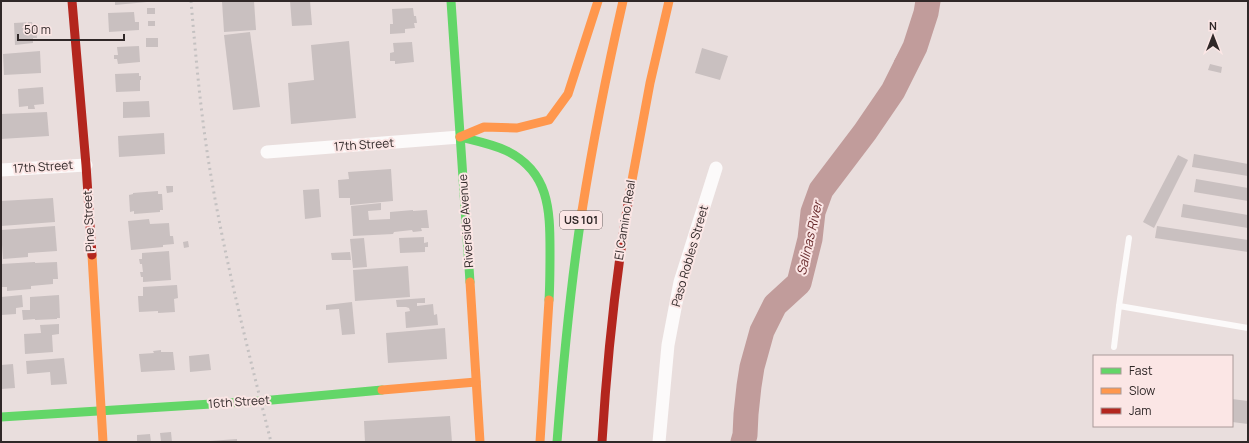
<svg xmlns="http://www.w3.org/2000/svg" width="1249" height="443" font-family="Manrope,sans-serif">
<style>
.water{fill:#c19c9b}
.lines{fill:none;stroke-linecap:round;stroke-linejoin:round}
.river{stroke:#c19c9b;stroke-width:25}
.building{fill:#c9c0c0}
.lane{stroke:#fcfafa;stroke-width:6}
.street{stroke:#fcfafa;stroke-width:13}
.fast{stroke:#63d668;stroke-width:9}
.slow{stroke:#ff974d;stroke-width:9}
.jam{stroke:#b3261e;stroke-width:9}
.rail{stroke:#c4c1c1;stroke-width:3;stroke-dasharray:2 4;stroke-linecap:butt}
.labels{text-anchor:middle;stroke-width:4;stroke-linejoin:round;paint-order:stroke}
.shield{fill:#fbe6e5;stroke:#6d6161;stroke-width:1}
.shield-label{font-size:11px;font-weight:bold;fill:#302828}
.street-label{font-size:12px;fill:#302828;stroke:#fbe6e5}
.water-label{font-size:13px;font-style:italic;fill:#692b2d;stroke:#fbe6e5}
</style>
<rect width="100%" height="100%" fill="#e9dedd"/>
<!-- water -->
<polygon class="water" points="933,11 936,21 918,65 893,91 894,61 922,15"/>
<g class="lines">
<!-- river -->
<polyline class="river" points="743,442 745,435 746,414 749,386 752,367 762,331 775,305 799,283 810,239 813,212 821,190 865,132 893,91 915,47 926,13 928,1"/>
</g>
<!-- building -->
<g class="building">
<polygon points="115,1 147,1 147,2 115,5"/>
<polygon points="222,1 254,1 256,30 224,32"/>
<polygon points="290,1 310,1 312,25 292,26"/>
<rect x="147" y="8" width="8" height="6"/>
<polygon points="413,8 414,16 416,16 417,23 414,23 415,28 405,29 405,33 390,34 390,24 393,24 392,9"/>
<polygon points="134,12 135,22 139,22 139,30 109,32 108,13"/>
<rect x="148" y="21" width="7" height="5"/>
<polygon points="32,22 33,28 36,27 37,38 33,38 33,43 15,45 14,23"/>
<polygon points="250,32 260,107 233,110 224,35"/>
<rect x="146" y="38" width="12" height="9"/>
<polygon points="349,41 356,118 291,124 288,83 314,80 311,45"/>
<polygon points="412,42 414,62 395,64 395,61 390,61 390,53 394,52 393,43"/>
<polygon points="139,46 140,62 118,64 117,59 114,59 114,55 118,55 117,47"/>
<polygon points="702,48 728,56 720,80 695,73"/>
<polygon points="40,51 41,73 4,75 3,54"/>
<polygon points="1210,64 1222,67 1221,73 1208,70"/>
<polygon points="139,73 139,76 141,76 141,80 140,80 140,91 116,92 115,74"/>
<polygon points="43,87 44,104 34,105 35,109 28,109 28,106 19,107 18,89"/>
<polygon points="149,101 150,117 123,118 123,102"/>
<polygon points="47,112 49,136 1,139 1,114"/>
<polygon points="164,133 165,154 119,157 118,136"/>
<polygon points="1194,154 1248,164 1248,176 1192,167"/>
<polygon points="1178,155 1188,160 1154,228 1143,222"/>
<polygon points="391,169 393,201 350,205 350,198 339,198 338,180 349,179 348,172"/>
<polygon points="1196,179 1248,188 1248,201 1194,192"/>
<polygon points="166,186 173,186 173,192 167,193"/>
<polygon points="319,189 321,217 305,219 303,190"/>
<polygon points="158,191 158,194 162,194 163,210 160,210 160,212 134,214 134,211 130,212 129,195 133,194 133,193"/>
<polygon points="53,198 55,222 1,226 1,201"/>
<polygon points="381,203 381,210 368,211 369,220 390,219 390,212 413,210 413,211 427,210 429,228 421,228 422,231 413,232 412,230 394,232 393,234 353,236 351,206"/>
<polygon points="1183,204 1248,215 1248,228 1181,217"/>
<polygon points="149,219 150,224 169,223 170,236 173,236 174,244 163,245 163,247 131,250 128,221"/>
<polygon points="55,226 57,251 28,253 28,257 3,259 1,230"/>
<polygon points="1157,226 1248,240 1248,252 1155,238"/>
<polygon points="424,237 424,243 428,242 428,247 425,247 425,252 400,253 399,238"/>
<polygon points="364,238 367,267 353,268 350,239"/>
<polygon points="188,241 189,247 184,248 183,242"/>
<polygon points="169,251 171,280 143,282 143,277 141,277 140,272 143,272 142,264 140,264 139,259 142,259 142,253"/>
<polygon points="350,252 351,260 332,260 331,253"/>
<polygon points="35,262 35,263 57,262 58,279 53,279 53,284 31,286 31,289 7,291 7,287 1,287 1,264"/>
<polygon points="408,266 410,297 355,301 353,270"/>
<polygon points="177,285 178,298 174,299 175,312 158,313 158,311 139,312 138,296 143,296 143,287"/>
<polygon points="22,295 23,307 16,308 16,314 1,315 1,297"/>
<polygon points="59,295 60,318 57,318 57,319 35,320 35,319 23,320 22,310 30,310 30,297"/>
<polygon points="425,298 425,303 417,303 417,306 433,304 434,315 437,314 438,325 406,328 405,312 410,311 409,308 406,307 397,307 396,300"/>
<polygon points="352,302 355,334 342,335 339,309 326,310 326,305"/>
<polygon points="59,324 59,334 52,335 53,352 25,354 24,334 41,333 40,325"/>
<polygon points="445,328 447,359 388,363 386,333"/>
<polygon points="161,350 161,352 173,352 175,370 141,372 139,354 154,353 153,351"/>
<polygon points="209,354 211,370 190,372 189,356"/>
<polygon points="64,358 67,384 51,385 50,372 27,374 26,361"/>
<polygon points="13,364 15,388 1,389 1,365"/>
<polygon points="1232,399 1248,401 1248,424 1232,422"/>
<polygon points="450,416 452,442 365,442 364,421"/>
<polygon points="171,432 172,442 158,442 158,441 161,441 160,433"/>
<polygon points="150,434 151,442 137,442 137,435"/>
<polygon points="237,439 237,442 210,442 210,441"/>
</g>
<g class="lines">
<!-- lane -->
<g class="lane">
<polyline points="1129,238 1119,306 1248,328"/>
<polyline points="1114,347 1119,306"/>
</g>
<!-- street -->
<g class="street">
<polyline points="267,152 460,137"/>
<polyline points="1,170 86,165"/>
<polyline points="659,442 668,345 680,282 716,168"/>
</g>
<!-- fast -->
<g class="fast">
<polyline points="451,1 470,282"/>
<path d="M460,137C476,141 492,144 507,151C549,172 550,209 550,251C550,267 550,284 549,300"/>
<polyline points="1,417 261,401 382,390"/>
<path d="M557,442C563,365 570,288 582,211"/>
</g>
<!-- slow -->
<g class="slow">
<polyline points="460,137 484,127 517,128 549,120 568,94 598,1"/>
<polyline points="630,191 650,83 669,1"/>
<path d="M582,211C593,141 607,71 623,1"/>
<polyline points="92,255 103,442"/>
<polyline points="470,282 480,442"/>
<polyline points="382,390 476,382"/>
<polyline points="540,442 549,300"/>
</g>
<!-- jam -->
<g class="jam">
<polyline points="72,1 86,165 92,255"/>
<path d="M602,442C607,358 616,274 630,191"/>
</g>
<!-- rail -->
<path class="rail" d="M191,1C196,59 201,118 211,176C226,265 249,354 271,442"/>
</g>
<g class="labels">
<!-- shield labels -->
<rect class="shield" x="560" y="211" width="42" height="18" rx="3"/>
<g class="shield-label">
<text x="581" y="224">US 101</text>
</g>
<!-- street labels -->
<g class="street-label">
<text transform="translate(364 145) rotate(-4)" y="4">17th Street</text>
<text transform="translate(43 167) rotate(-4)" y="4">17th Street</text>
<text transform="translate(625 220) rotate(-81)" y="4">El Camino Real</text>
<text transform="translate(89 221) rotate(-93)" y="4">Pine Street</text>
<text transform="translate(466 221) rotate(-94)" y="4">Riverside Avenue</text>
<text transform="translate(690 256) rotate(-74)" y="4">Paso Robles Street</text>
<text transform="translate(239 402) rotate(-4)" y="4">16th Street</text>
</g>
<!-- water labels -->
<g class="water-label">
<text transform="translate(809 238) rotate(-77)" y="5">Salinas River</text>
</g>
</g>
<!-- border -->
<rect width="1249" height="443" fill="none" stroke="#302828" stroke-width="4"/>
<!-- legend -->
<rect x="1093" y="355" width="140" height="72" fill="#fbe6e5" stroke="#aa9a99"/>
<rect x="1101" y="368" width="20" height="6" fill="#63d668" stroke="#aa9a99"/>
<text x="1129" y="375" font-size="12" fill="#302828">Fast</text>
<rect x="1101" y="388" width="20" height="6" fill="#ff974d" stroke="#aa9a99"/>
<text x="1129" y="395" font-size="12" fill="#302828">Slow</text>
<rect x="1101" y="408" width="20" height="6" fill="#b3261e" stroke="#aa9a99"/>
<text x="1129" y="415" font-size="12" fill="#302828">Jam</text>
<!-- north arrow -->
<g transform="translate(1213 36)" stroke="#fbe6e5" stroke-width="3" paint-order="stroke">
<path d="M0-3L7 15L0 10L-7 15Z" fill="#302828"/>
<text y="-6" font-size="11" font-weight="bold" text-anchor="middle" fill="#302828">N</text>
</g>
<!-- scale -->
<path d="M18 34v6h106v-6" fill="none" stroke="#302828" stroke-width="2"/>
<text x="24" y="34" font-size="12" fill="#302828" stroke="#fbe6e5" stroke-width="3" paint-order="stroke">50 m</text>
</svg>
